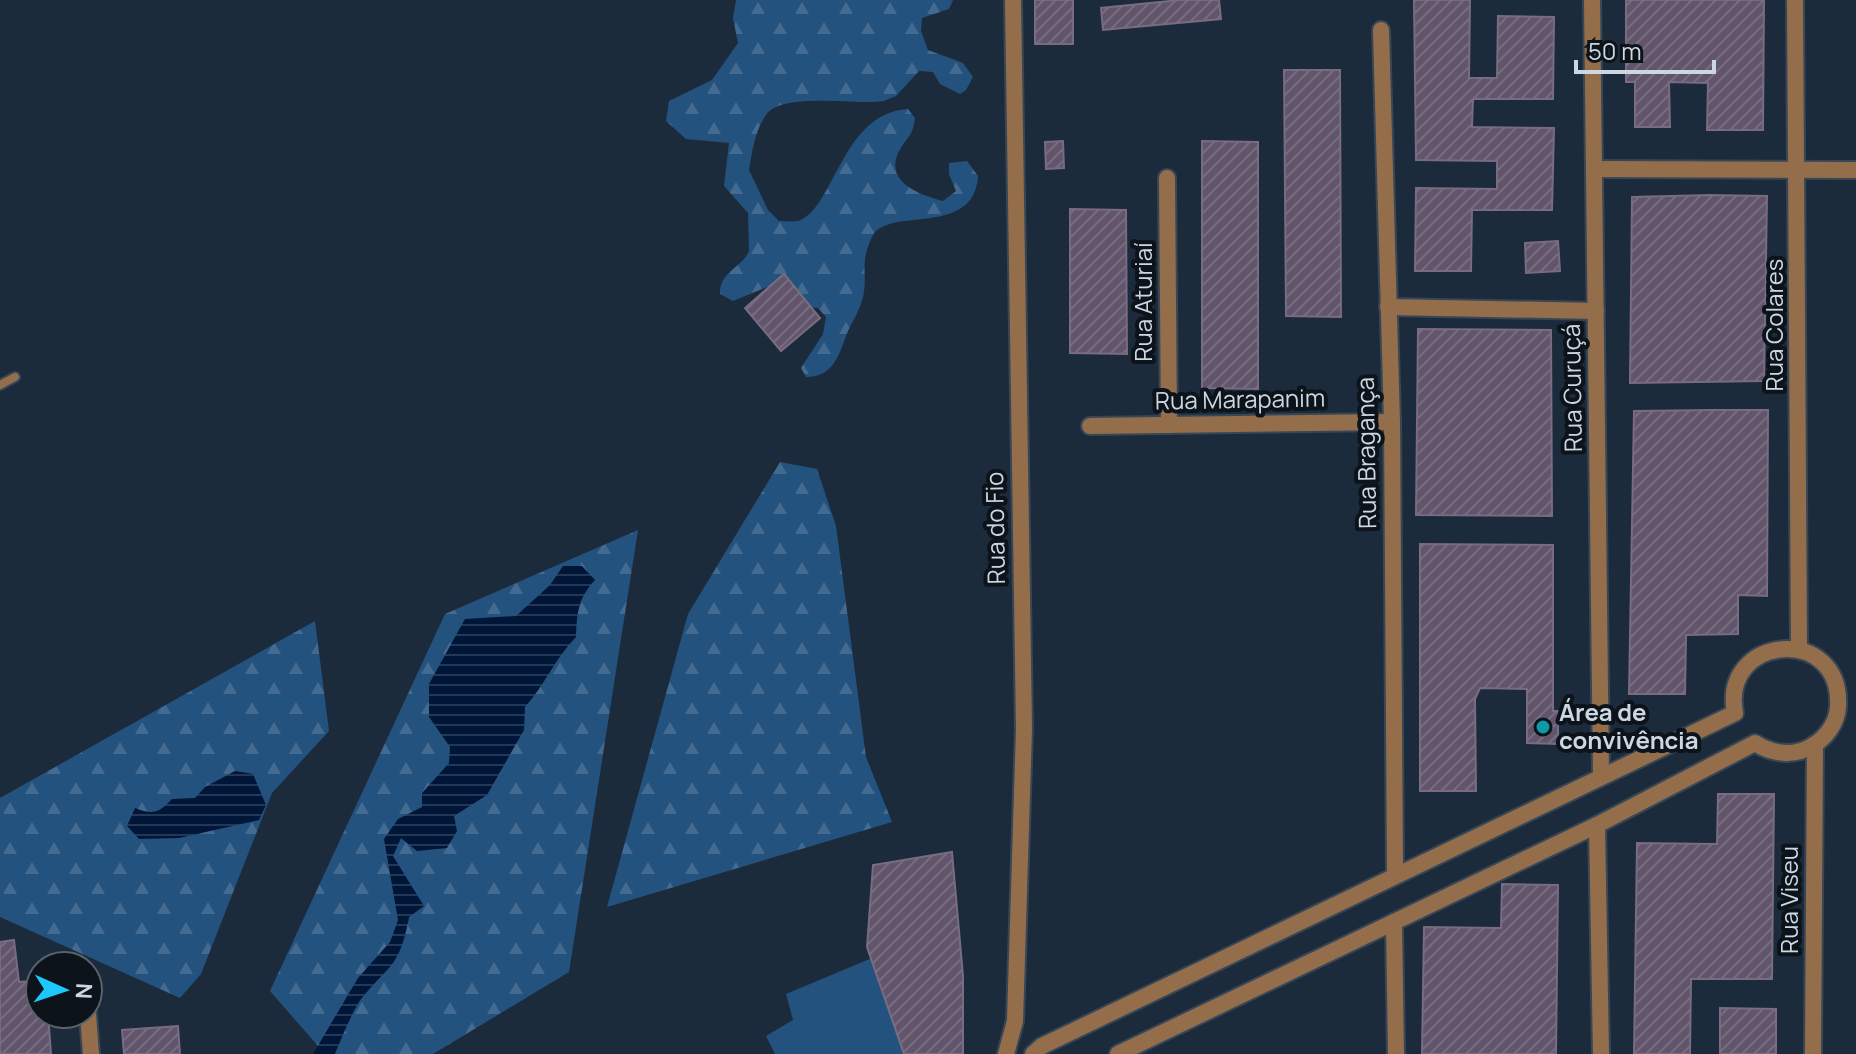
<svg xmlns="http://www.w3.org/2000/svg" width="1856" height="1054" font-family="Manrope,sans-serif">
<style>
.green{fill:#24527e}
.forest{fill:url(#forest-firs)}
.water{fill:url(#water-rules)}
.building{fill:url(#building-hatch);stroke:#796b82;stroke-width:2}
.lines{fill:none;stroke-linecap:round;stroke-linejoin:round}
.service-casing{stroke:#374756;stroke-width:12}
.minor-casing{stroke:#374756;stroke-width:20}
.tertiary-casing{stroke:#374756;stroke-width:20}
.service{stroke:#946d4b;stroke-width:8}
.minor{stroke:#946d4b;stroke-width:16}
.tertiary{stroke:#946d4b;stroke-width:16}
.culture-dot{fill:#0f9aa8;stroke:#0c131a;stroke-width:3}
.labels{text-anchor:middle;stroke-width:8;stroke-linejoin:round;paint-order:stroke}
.street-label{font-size:24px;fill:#ccd7e1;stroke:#0c131a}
.poi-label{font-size:24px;font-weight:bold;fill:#ccd7e1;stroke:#0c131a;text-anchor:start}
</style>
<defs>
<pattern id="forest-firs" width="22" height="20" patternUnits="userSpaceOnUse" patternTransform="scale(2)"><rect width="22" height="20" fill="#24527e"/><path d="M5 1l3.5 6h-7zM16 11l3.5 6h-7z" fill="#436a90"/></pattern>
<pattern id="water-rules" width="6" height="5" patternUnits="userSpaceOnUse" patternTransform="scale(2)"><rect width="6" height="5" fill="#001638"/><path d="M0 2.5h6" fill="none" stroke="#243754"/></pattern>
<pattern id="building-hatch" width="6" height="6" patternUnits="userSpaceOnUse" patternTransform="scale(2)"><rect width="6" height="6" fill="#62556b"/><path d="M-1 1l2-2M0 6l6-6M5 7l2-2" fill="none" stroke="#776d80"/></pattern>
</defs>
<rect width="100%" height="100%" fill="#1b2b3b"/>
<!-- green -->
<polygon class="green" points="872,958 915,1054 775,1054 766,1036 793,1020 786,994"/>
<!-- forest -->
<g class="forest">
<path d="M736,0H953L949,9L922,18L921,31L928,50L963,63L973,77L966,90L960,94L940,84L933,72L919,71L896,96L884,101C857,106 783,91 766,115C755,130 752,152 749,170L768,210L779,221C785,221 793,222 798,221C835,209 841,113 908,109L915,118C913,133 910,135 902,146C880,180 917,194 943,201L956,191L949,174V163L967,161L978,176C974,239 887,205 872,237C859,264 868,274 863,297C860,309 853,321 848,331C839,353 835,377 806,377L801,368L823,334L826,317L818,308L793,306L767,287L733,301L720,294C719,272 742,268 749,251L748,213L724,186L729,143L686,139L666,121L669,101L712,80L738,43L733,18Z"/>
<polygon points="780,462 817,469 836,526 866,757 892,822 607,907 688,614"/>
<polygon points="638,530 569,972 433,1054 325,1054 270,991 445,614"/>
<polygon points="315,621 329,731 272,793 201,974 180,998 0,917 0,798"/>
</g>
<!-- water -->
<g class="water">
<path d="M563,566H582L595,580C578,598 577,613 576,637C555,658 545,685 525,707L524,730L487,795L454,816L457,831L447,848L417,851L401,838L393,856L424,906L409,917C399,971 388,964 359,1002C352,1013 340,1041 335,1054H313L358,978L390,942L398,920L384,839L398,819L422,807V793L449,763L450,747L429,717V684L465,619L516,616L550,585Z"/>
<path d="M235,771L253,774L266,805L259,820L179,838L139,839L127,826L135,808C153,815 159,813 172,799L195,798L205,787Z"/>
</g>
<!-- building -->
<g class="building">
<rect x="1035" y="0" width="38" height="44"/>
<polygon points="1180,0 1219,0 1221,19 1103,30 1101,8"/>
<polygon points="1414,0 1470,0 1469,78 1497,78 1498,16 1554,17 1553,99 1473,99 1472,127 1554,128 1552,210 1472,210 1471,271 1415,271 1416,188 1497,189 1497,161 1416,160"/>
<polygon points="1626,0 1764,0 1763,130 1707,130 1708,83 1669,82 1670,127 1635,127 1635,82 1626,82"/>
<polygon points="1284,70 1340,70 1341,317 1286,316"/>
<polygon points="1063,141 1064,168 1046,169 1045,142"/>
<polygon points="1202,141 1258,142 1258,389 1202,388"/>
<polygon points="1710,195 1767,196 1764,381 1630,383 1632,197"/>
<polygon points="1070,209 1126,210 1127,354 1070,353"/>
<polygon points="1558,241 1560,271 1526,273 1525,243"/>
<polygon points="784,274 820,318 781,351 745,308"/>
<polygon points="1418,329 1551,330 1552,516 1416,515"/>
<polygon points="1712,410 1768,410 1767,596 1738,595 1738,634 1686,635 1685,694 1629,694 1634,411"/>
<polygon points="1420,544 1553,545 1553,711 1558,711 1558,744 1527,743 1527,689 1480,688 1475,699 1476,791 1420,791"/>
<polygon points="1718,794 1774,794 1772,979 1691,979 1690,1054 1634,1054 1637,843 1717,844"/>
<polygon points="952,852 963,976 963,1054 904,1054 867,947 873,865"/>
<polygon points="1502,884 1558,885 1556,1054 1422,1054 1424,927 1501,928"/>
<polygon points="14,940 19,982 40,980 40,1014 48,1014 51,1054 0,1054 0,942"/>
<polygon points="1720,1008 1776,1009 1776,1054 1720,1054"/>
<polygon points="178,1026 180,1054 124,1054 122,1030"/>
</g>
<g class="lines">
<defs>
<polyline id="service" points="0,385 15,377"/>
<g id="minor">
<polyline points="1592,0 1601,775"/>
<polyline points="1795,0 1799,649"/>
<polyline points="1381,30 1392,422 1395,874"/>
<polyline points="1594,169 1856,170"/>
<polyline points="1167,178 1169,425"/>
<polyline points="1388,307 1596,311"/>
<polyline points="1090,426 1392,422"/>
<polyline points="1597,825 1601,1054"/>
<polyline points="1394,922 1396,1054"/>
<polyline points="88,1014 91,1054"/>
<path d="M1033,1054L1042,1046L1735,713C1720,634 1843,624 1838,707C1837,723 1826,738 1812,746C1794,757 1772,754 1755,743L1597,825L1118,1054"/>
<polyline points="1813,1054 1815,745"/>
</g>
<polyline id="tertiary" points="1006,1054 1015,1021 1024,729 1013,0"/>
</defs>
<!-- service casing -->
<use href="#service" class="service-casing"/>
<!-- minor casing -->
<use href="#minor" class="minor-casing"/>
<!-- tertiary casing -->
<use href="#tertiary" class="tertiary-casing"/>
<!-- service -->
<use href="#service" class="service"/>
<!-- minor -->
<use href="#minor" class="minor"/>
<!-- tertiary -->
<use href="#tertiary" class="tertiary"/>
</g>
<!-- markers -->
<circle class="culture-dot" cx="1543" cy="727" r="8"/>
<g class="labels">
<!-- street labels -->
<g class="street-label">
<text transform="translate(1144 302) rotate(-90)" y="8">Rua Aturiaí</text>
<text transform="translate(1775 325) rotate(-90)" y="8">Rua Colares</text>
<text transform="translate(1573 388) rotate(-91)" y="8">Rua Curuçá</text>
<text transform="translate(1240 400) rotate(-1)" y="8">Rua Marapanim</text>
<text transform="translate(1367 453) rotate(-91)" y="8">Rua Bragança</text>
<text transform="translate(996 528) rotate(-91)" y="8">Rua do Fio</text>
<text transform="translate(1790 900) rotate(-90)" y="8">Rua Viseu</text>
</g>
<!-- poi labels -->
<g class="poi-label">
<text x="1559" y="721">Área de<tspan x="1559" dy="28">convivência</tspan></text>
</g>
</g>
<!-- north arrow -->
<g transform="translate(64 990) rotate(93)"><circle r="38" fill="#0c131a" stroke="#59616a" stroke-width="2"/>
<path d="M0-6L14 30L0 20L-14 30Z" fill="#1dc9fc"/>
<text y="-12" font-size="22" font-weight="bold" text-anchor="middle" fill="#ccd7e1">N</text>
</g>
<!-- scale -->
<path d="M1576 60v12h138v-12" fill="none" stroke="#ccd7e1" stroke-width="4"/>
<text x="1588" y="60" font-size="24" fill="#ccd7e1" stroke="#0c131a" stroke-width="6" paint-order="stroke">50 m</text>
</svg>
